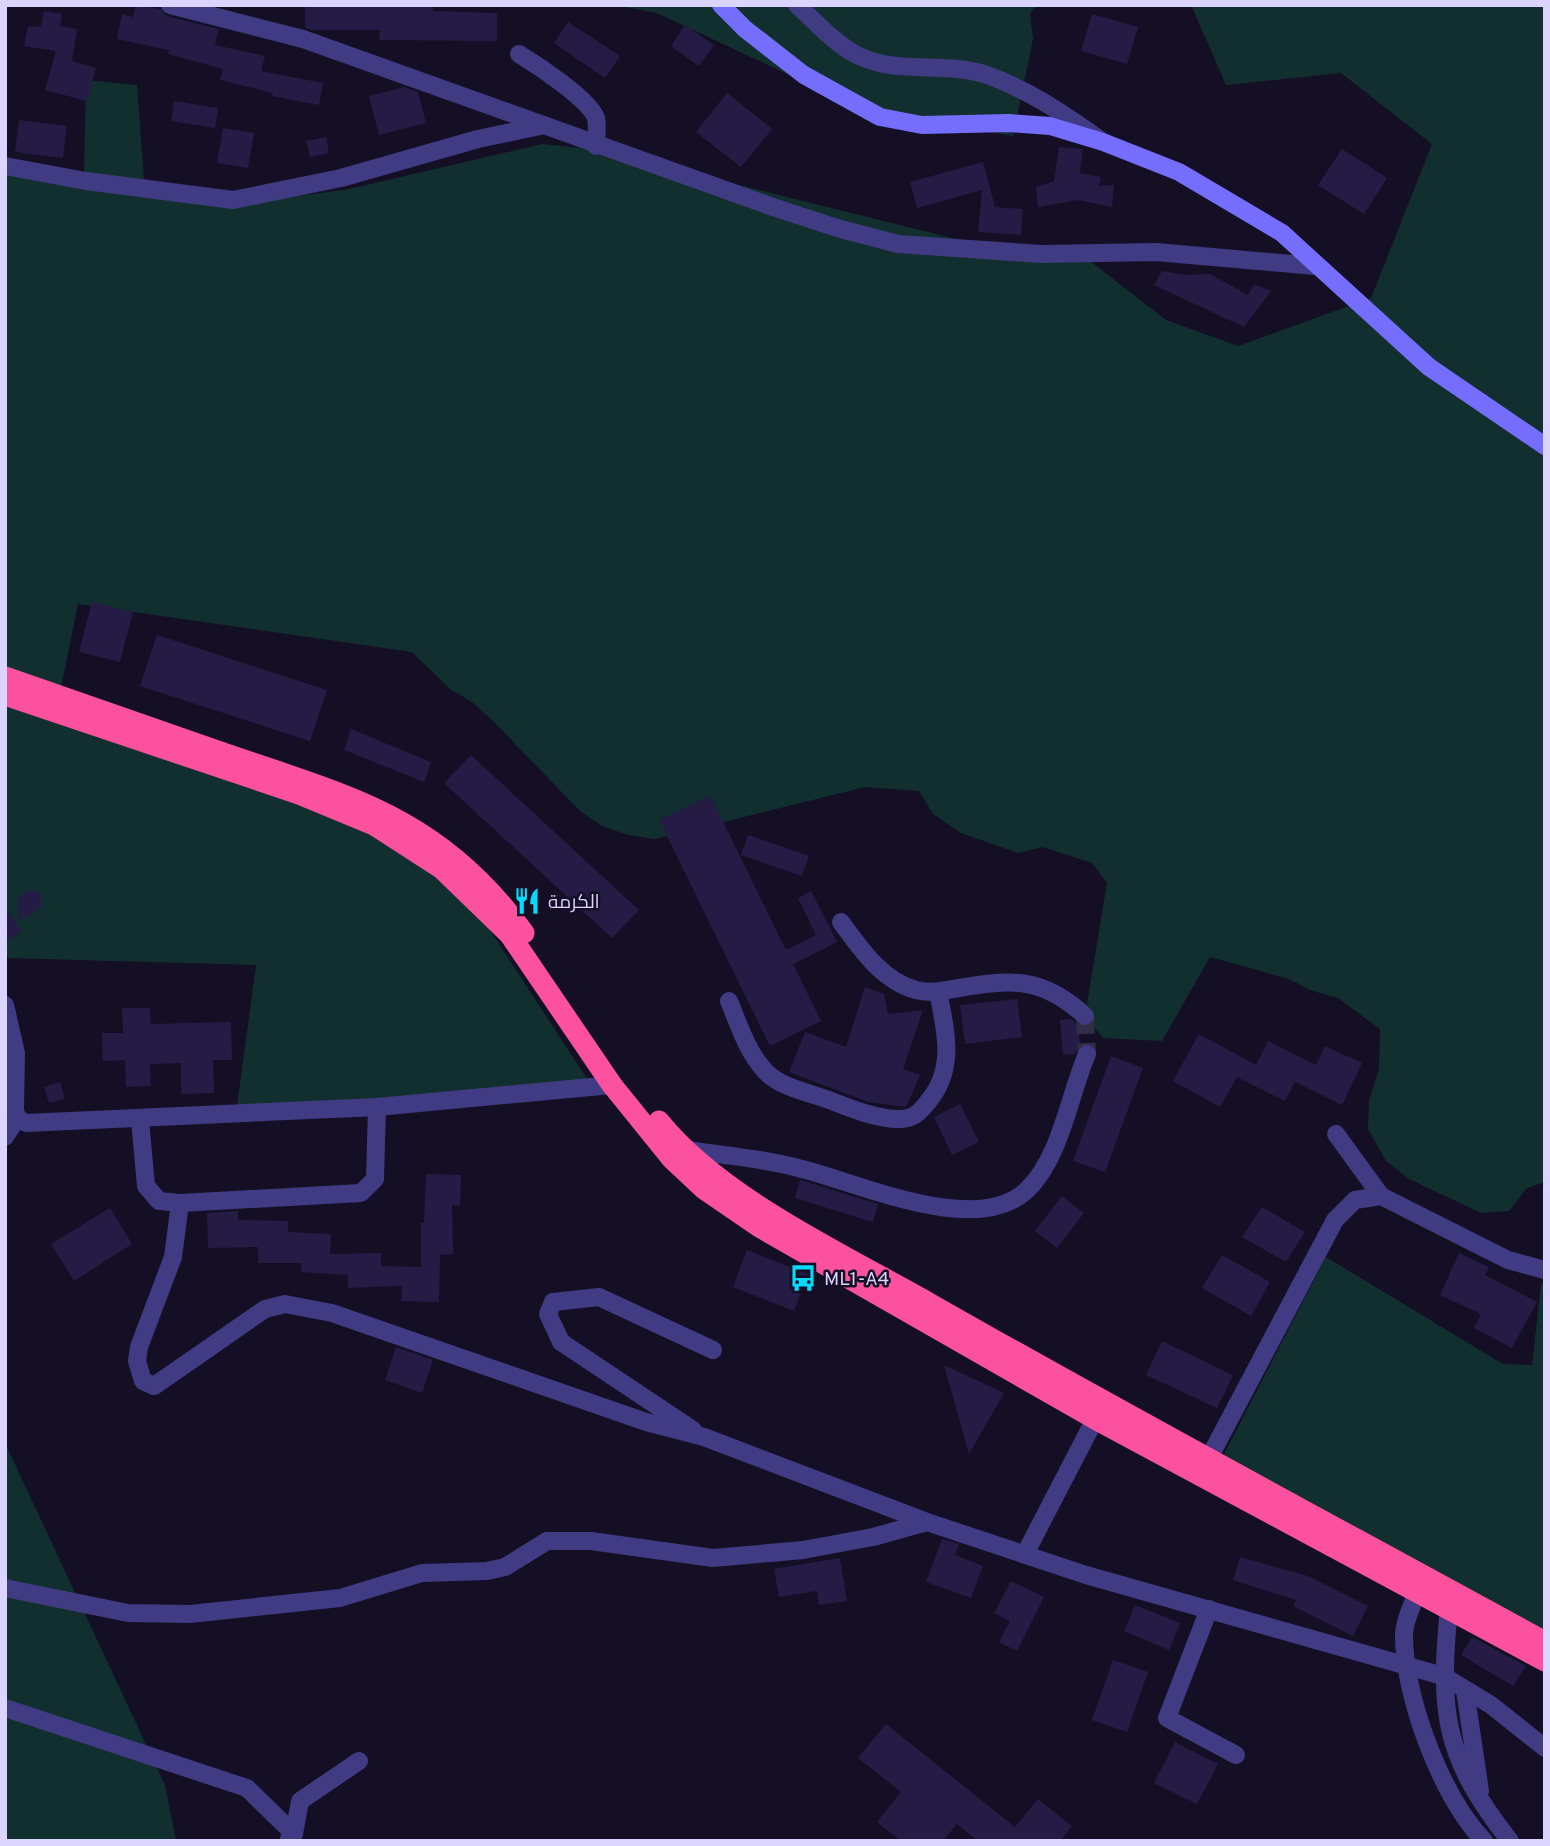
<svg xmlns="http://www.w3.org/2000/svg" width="1550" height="1846" font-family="Overpass,Cairo,sans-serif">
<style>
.green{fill:#122f2f}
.building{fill:#251c46}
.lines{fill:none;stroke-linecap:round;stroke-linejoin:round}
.street-tunnel{stroke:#322d46;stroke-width:18;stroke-dasharray:18 9;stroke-linecap:butt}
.street{stroke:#403b83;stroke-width:18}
.secondary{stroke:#756dfc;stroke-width:18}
.highway{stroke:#fc519e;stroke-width:21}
.labels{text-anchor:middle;stroke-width:5;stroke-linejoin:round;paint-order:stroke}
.poi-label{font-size:19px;fill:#dad4fe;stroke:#140f25;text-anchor:start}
</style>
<rect width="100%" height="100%" fill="#140f25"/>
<!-- green -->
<g class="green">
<polygon points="616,5 1036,5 1030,14 1033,39 1013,136 868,112 657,13"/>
<polygon points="1191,5 1545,5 1545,1182 1527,1188 1509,1211 1481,1213 1409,1179 1386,1161 1368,1129 1369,1100 1379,1069 1380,1029 1338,998 1313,991 1289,979 1210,957 1162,1041 1103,1038 1085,1016 1107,883 1092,863 1043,847 1018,853 961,833 933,814 919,791 865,787 655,839 628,835 602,826 580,811 492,720 472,702 450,689 412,652 78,604 58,703 434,844 591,1085 236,1113 256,965 8,958 5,947 5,160 84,177 86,80 137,85 145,193 235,205 349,189 542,144 599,150 988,247 1072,247 1166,320 1238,346 1371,298 1432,144 1341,73 1226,85"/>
<polygon points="1326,1257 1503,1364 1532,1365 1541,1284 1545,1283 1545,1632 1222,1458"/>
<polygon points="5,1443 165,1785 176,1841 5,1841"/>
</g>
<!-- building -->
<g class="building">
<polygon points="136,5 160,9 167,16 219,29 215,45 265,56 261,71 323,83 319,105 272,96 273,93 220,80 223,69 168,54 169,50 117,39 122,14 133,17"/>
<polygon points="305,5 433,5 433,11 497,13 497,41 379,40 380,30 312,30 305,28"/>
<polygon points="44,11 62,14 60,26 77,29 72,61 96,68 87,101 45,90 56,51 24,46 28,26 41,27"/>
<polygon points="1092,14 1138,27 1127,64 1081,51"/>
<polygon points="568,22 620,56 605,78 554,43"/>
<polygon points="685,25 714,45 699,66 671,46"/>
<polygon points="404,87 418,92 426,123 379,135 369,96"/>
<polygon points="727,93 772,129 741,167 696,132"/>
<polygon points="174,101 218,108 215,128 171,121"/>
<polygon points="19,120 67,126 63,158 15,152"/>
<polygon points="223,128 254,133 248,168 217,163"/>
<polygon points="326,137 329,153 310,157 306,141"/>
<polygon points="1059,147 1083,149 1080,173 1101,177 1099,186 1114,185 1112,207 1078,200 1038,207 1036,187 1054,181"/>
<polygon points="1342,149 1387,178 1364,214 1318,185"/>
<polygon points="983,162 995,207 1023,209 1021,235 978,232 982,190 917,208 910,182"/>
<polygon points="1162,271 1186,275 1210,274 1248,295 1254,284 1271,291 1244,327 1154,285"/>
<polygon points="92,602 133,612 120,662 79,652"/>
<polygon points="157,635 327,690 310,741 140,686"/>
<polygon points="351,729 431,762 424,782 344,750"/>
<polygon points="471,755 639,910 612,938 444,783"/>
<polygon points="710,795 786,950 816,935 798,898 811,891 837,942 793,964 821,1021 770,1046 659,820"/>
<polygon points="748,835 809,856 802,876 741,855"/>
<polygon points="31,890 40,893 42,907 18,921 18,897"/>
<polygon points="5,907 22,931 5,943"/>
<polygon points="865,987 884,994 888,1014 923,1010 903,1069 920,1075 906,1107 868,1102 789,1072 805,1032 846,1047"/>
<polygon points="1017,999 1022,1037 965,1044 960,1005"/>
<polygon points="122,1008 150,1008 151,1024 231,1022 232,1060 213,1060 214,1093 181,1094 181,1063 150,1064 151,1086 126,1087 125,1060 103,1061 102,1033 123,1033"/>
<polygon points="1071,1019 1078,1025 1080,1045 1075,1054 1063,1055 1060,1020"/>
<polygon points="1199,1034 1256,1065 1268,1041 1316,1065 1325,1046 1362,1063 1342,1105 1295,1082 1285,1101 1237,1077 1220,1107 1173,1081"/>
<polygon points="1111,1056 1143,1068 1105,1172 1073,1161"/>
<polygon points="60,1082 65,1099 49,1103 44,1087"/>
<polygon points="960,1104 979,1142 952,1155 934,1117"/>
<polygon points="426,1174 461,1175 460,1206 452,1205 453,1254 440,1255 439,1302 401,1301 402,1286 348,1288 348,1275 301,1272 302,1263 258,1263 258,1247 208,1248 207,1213 238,1211 238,1220 288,1221 288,1232 331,1234 330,1254 381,1253 381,1266 421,1267 421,1223 424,1223"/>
<polygon points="800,1180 878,1204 873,1222 795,1198"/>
<polygon points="1062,1196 1084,1213 1057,1248 1035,1231"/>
<polygon points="1262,1207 1305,1232 1286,1262 1242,1237"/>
<polygon points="110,1208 132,1244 74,1281 51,1244"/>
<polygon points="747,1250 808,1274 794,1311 733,1287"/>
<polygon points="1459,1253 1489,1267 1485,1275 1537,1302 1512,1348 1474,1328 1481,1314 1440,1295"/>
<polygon points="1222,1255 1270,1282 1251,1316 1202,1288"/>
<polygon points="1162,1341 1233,1375 1217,1408 1146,1375"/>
<polygon points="396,1347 433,1360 422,1393 385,1380"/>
<polygon points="944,1365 1004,1393 969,1454"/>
<polygon points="942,1539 959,1544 955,1555 983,1566 971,1598 926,1582"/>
<polygon points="1240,1557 1308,1576 1368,1606 1353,1636 1293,1606 1296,1600 1233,1580"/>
<polygon points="840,1558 847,1601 819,1605 817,1591 779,1597 774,1569"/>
<polygon points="1011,1581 1044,1597 1017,1651 999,1642 1010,1621 994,1613"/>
<polygon points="1135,1605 1180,1623 1169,1650 1124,1631"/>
<polygon points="1472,1637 1526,1666 1513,1686 1461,1655"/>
<polygon points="1113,1660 1148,1672 1127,1732 1092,1720"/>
<polygon points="886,1724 1015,1827 1038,1799 1072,1826 1060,1841 978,1841 957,1824 943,1841 901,1841 877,1822 901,1792 858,1758"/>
<polygon points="1175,1742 1218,1764 1197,1804 1154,1783"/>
</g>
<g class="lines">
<!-- street-tunnel -->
<polyline class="street-tunnel" points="1085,1016 1087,1054"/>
<!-- street -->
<g class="street">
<polyline points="170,5 303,39 773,207 837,228 898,244 1041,254 1156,252 1315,266"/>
<path d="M797,5C816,22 837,46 859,56C898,75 946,61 987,75C1027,89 1064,114 1099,139"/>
<path d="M519,54C537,65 589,99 596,118C598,126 596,137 596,146"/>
<polyline points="5,166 86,181 233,200 341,178 478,139 540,126"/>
<path d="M841,922C860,948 882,981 916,990C930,994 945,990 959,988C1013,979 1043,977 1085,1016"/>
<path d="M729,1001C739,1025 747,1052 766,1072C780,1087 810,1093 829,1100C849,1108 879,1120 901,1119C914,1118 919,1113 927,1103C956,1070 946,1031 938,992"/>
<polyline points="5,1005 16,1053 15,1110 17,1118 26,1123 377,1107 612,1085"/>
<polyline points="377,1107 375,1179 361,1193 180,1203 173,1257 139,1347 137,1361 143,1381 154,1386 265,1309 285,1304 332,1313 646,1422 704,1437 927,1522 1086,1575 1443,1676 1491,1705 1545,1748"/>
<polyline points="140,1120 146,1186 159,1201 180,1203"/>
<polyline points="1336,1134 1381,1196"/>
<polyline points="5,1137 17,1118"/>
<path d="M686,1150C725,1155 764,1159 802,1169C859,1183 977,1238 1027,1190C1061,1157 1069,1096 1087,1054"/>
<polyline points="693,1430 561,1342 548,1314 553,1302 599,1297 713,1350"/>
<polyline points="1209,1458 1335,1220 1355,1200 1381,1196 1508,1260 1545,1270"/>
<polyline points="1025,1554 1095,1419"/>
<polyline points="5,1588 128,1613 190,1614 340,1598 422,1573 487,1571 505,1567 547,1541 591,1541 713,1558 803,1550 873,1537 927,1522"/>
<path d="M1417,1592C1413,1604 1405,1619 1404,1633C1403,1695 1441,1796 1484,1841"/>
<path d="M1449,1608C1439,1712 1443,1756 1510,1841"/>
<polyline points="1209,1609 1167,1718 1236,1755"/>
<polyline points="1465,1690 1480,1791"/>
<polyline points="5,1708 247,1788 294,1834"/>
<polyline points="289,1839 294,1834 300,1801 359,1761"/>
</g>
<!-- secondary -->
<polyline class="secondary" points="721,5 745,29 804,75 880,117 922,125 1008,123 1050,126 1103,142 1179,172 1282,233 1429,367 1545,446"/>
<!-- highway -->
<g class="highway">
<path d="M5,677C79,703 153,728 226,754C352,797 441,818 524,933"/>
<polyline points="5,695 299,794 374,825 442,869 510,935 612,1085 671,1158 704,1189 761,1228 1095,1419 1545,1661"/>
<path d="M659,1121C721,1198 843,1254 929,1303C1132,1419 1339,1529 1545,1642"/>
</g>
</g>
<!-- icons -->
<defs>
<symbol id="restaurant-bare" viewBox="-9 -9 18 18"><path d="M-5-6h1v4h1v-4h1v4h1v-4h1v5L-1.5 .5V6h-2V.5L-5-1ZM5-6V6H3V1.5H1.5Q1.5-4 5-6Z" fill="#04dafa" stroke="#140f25" stroke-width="2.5" paint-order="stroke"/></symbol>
<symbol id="bus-bare" viewBox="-9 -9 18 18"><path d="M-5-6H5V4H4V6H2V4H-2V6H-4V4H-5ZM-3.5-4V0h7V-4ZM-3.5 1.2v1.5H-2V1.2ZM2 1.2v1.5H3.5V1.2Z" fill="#04dafa" stroke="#140f25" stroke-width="2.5" paint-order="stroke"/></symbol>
</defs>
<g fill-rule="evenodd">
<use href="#restaurant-bare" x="508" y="882" width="38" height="38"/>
<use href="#bus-bare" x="784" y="1259" width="38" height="38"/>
</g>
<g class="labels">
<!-- poi labels -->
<g class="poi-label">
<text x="548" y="908">الكرمة</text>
<text x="824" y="1285">ML1-A4</text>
</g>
</g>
<!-- border -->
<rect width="1550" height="1846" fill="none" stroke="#dad4fe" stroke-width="14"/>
</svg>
